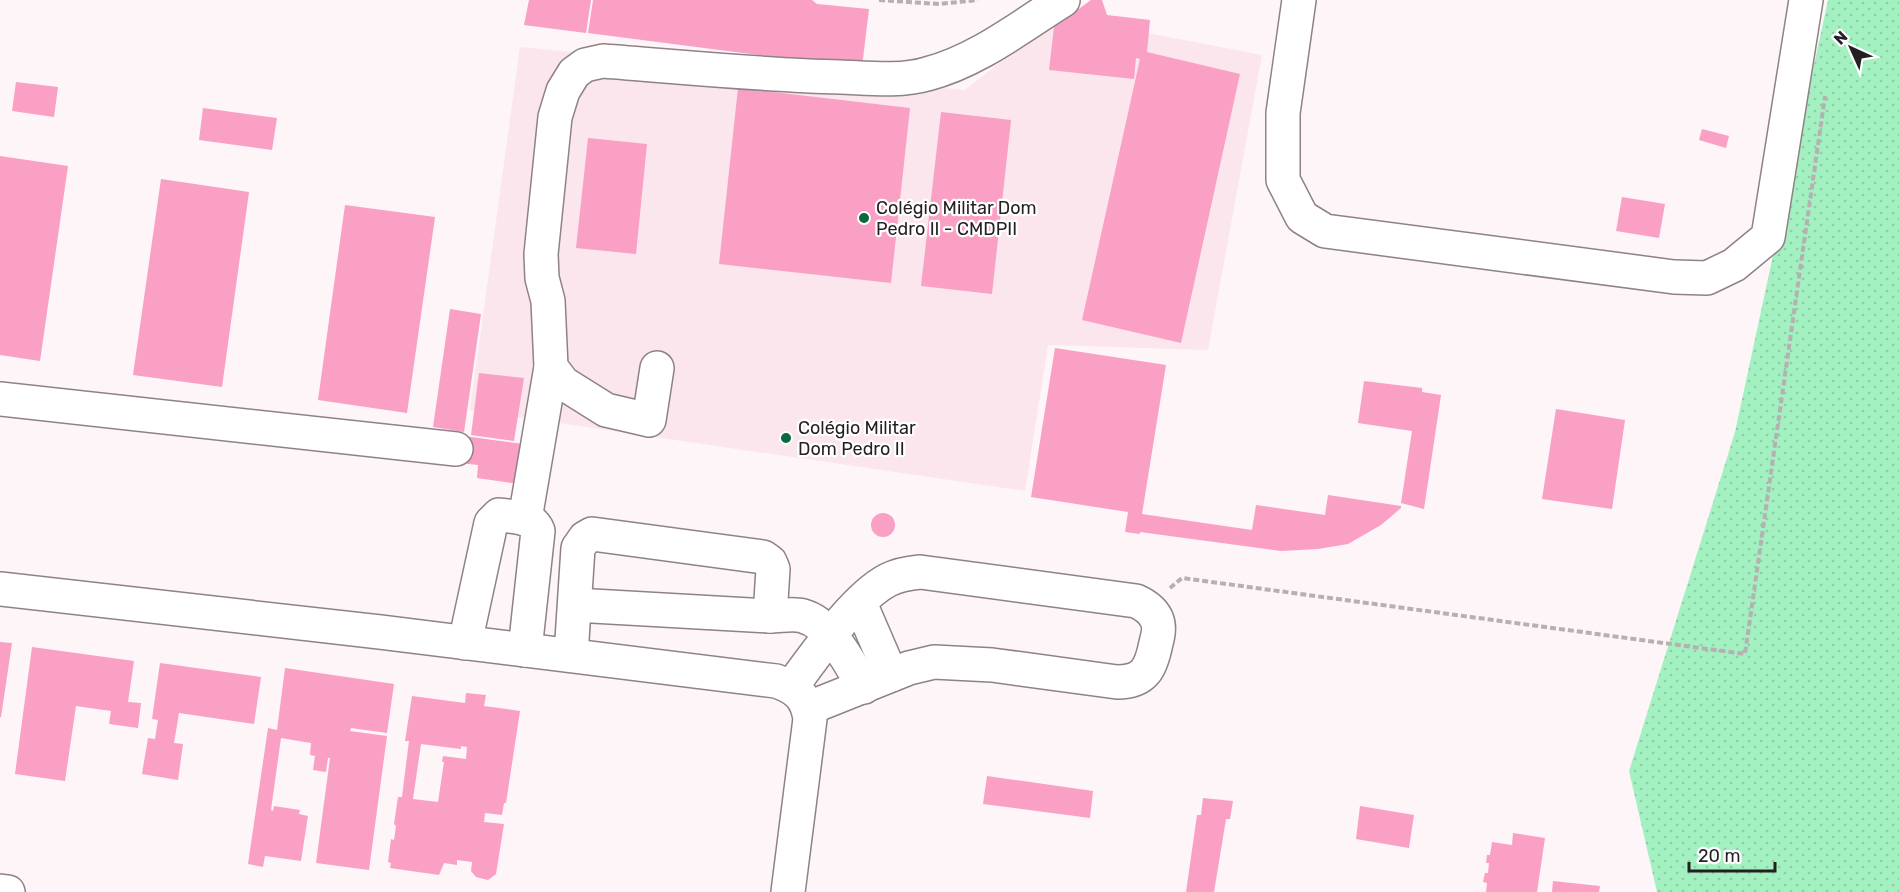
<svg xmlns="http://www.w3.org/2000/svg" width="1899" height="892" font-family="Rubik,sans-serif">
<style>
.built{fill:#fbe6ed}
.grass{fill:url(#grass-dots)}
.building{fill:#f9a0c4;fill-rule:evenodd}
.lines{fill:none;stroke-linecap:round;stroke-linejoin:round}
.minor-casing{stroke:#8e8286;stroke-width:36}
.path{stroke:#b7b0b2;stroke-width:4;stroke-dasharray:6 3;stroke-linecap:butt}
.minor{stroke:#fff;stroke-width:33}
.poi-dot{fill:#07693d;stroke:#fff;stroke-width:2}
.labels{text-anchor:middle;stroke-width:4.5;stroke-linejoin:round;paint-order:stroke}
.poi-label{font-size:18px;fill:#241f21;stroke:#fff;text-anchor:start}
</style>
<defs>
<pattern id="grass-dots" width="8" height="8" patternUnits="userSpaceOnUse" patternTransform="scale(1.5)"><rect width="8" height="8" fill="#a3f1c0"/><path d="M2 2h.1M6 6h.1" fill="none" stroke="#8ccea5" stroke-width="1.8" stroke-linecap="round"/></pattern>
</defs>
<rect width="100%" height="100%" fill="#fdf5f8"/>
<!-- built -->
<polygon class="built" points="1059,16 1262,55 1208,350 1048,345 1025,491 470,410 520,47 965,90"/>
<!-- grass -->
<polygon class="grass" points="1828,0 1899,0 1899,892 1657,892 1629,771 1735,432"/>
<!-- building -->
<g class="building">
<polygon points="529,0 591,0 586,33 524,25"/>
<polygon points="593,0 812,0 817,4 869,9 862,67 860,68 588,33"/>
<polygon points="1091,0 1102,0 1107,15 1150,20 1147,52 1240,74 1181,343 1082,320 1140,59 1136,58 1134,79 1049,70 1054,27"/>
<polygon points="16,82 58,87 54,117 12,111"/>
<polygon points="738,88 910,108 891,283 719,264"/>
<polygon points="203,108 277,118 272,150 199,140"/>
<polygon points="941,112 1011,120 992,294 921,286"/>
<polygon points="1702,129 1729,136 1726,148 1699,140"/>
<polygon points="588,138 647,144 636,254 576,248"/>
<polygon points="0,156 68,166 40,361 0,355"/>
<polygon points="161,179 249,192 222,387 133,375"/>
<polygon points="1622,197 1665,204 1659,238 1616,231"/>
<polygon points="345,205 435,217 407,413 318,400"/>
<polygon points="450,309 481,314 464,432 433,427"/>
<polygon points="1055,348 1166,365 1142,514 1252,530 1256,505 1325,515 1328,495 1401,506 1401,508 1381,525 1348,544 1318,549 1281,551 1140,532 1140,534 1125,532 1128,512 1031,497"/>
<polygon points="479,373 524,378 514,441 471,435"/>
<polygon points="1364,381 1422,388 1422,392 1441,395 1424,509 1401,503 1412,431 1358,423"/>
<polygon points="1556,409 1625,420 1612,509 1542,499"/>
<polygon points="464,436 523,444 526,485 477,478 478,465 460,463"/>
<circle cx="883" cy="525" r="12"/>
<polygon points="0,642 12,643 1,717 0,717"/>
<polygon points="32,647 134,661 128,702 141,703 138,728 109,724 111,711 76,706 65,781 15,774"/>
<polygon points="160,663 261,677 254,724 179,713 174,743 183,744 178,780 142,774 148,738 155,739 158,720 152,719"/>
<polygon points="285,668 394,684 387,733 351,728 350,731 387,736 369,870 316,863 330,758 328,758 326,772 313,770 315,756 310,755 311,743 281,738 271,810 273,811 274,806 300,810 299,814 308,816 301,861 265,856 263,867 248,864 268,728 277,730"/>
<path d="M466,693L486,695L484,706L520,711L506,803H504L502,815L485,813L484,822L504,824L496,874L488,880L476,877L471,871L472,862L457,860V865L444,863L439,875L390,868L391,863L388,862L391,839L394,840L396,826L394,824L398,797H402L409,741H405L412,696L465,703ZM421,744L461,749V746L467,747L466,759L443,756L442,762H444L438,802L413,799Z"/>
<polygon points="987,776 1093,791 1090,818 983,804"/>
<polygon points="1203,798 1233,801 1230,819 1226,819 1214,892 1186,892 1197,815 1201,815"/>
<polygon points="1360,806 1414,815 1409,848 1356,839"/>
<polygon points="1513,833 1545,838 1537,892 1486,892 1487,883 1483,882 1485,873 1488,873 1489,863 1486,863 1487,855 1490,855 1492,842 1512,845"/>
<polygon points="1553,881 1600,886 1599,892 1552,892"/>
</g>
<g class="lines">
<defs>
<g id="minor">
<polyline points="1299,0 1283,113 1283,180 1302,217 1325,231 1674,277 1707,278 1734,265 1768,237 1806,0"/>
<path d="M657,368L649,420L606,410L563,383L551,367L548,301L542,278L541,254L555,117L563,91L574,73L585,65L603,61C682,67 761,75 840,77C868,78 900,82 927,74C977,61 1020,27 1063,0"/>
<polyline points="0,399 456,449"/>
<polyline points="525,519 551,367"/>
<path d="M0,589L380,632L776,681C797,688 807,697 810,719L788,892"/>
<polyline points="860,603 891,675"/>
<path d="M575,605L770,616C781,616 793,613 803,616C830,623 850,664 864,687"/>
<path d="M465,643L491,523L499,515C513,517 532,515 538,531L525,650"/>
<polyline points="571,655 578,548 585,538 592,534 763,557 770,562 773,569 770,616"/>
<path d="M792,686C815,655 855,597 888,580C898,575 909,573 920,572L1136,601C1145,605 1153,610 1157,620C1160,627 1158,636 1156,643C1151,668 1145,682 1117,682L992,665L934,662L909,668L809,708"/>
<polyline points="0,891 8,892"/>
</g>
</defs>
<!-- minor casing -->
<use href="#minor" class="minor-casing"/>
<!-- path -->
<g class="path">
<polyline points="879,0 939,4 978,0"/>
<polyline points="1170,588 1182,578 1745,654 1825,96"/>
</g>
<!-- minor -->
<use href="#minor" class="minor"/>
</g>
<!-- markers -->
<g class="poi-dot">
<circle cx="864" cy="218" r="6"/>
<circle cx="786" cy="438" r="6"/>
</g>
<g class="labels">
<!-- poi labels -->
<g class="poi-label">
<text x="876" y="214">Colégio Militar Dom<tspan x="876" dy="21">Pedro II - CMDPII</tspan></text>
<text x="798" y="434">Colégio Militar<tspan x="798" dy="21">Dom Pedro II</tspan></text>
</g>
</g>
<!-- north arrow -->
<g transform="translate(1851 48) rotate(315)" stroke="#ffffff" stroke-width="4.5" paint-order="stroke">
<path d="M0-4.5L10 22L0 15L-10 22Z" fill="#241f21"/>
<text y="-9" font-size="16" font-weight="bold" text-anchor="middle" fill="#241f21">N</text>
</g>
<!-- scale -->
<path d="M1689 862v9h86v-9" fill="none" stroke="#241f21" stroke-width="3"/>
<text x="1698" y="862" font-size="18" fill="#241f21" stroke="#ffffff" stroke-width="4.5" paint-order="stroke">20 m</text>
</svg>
